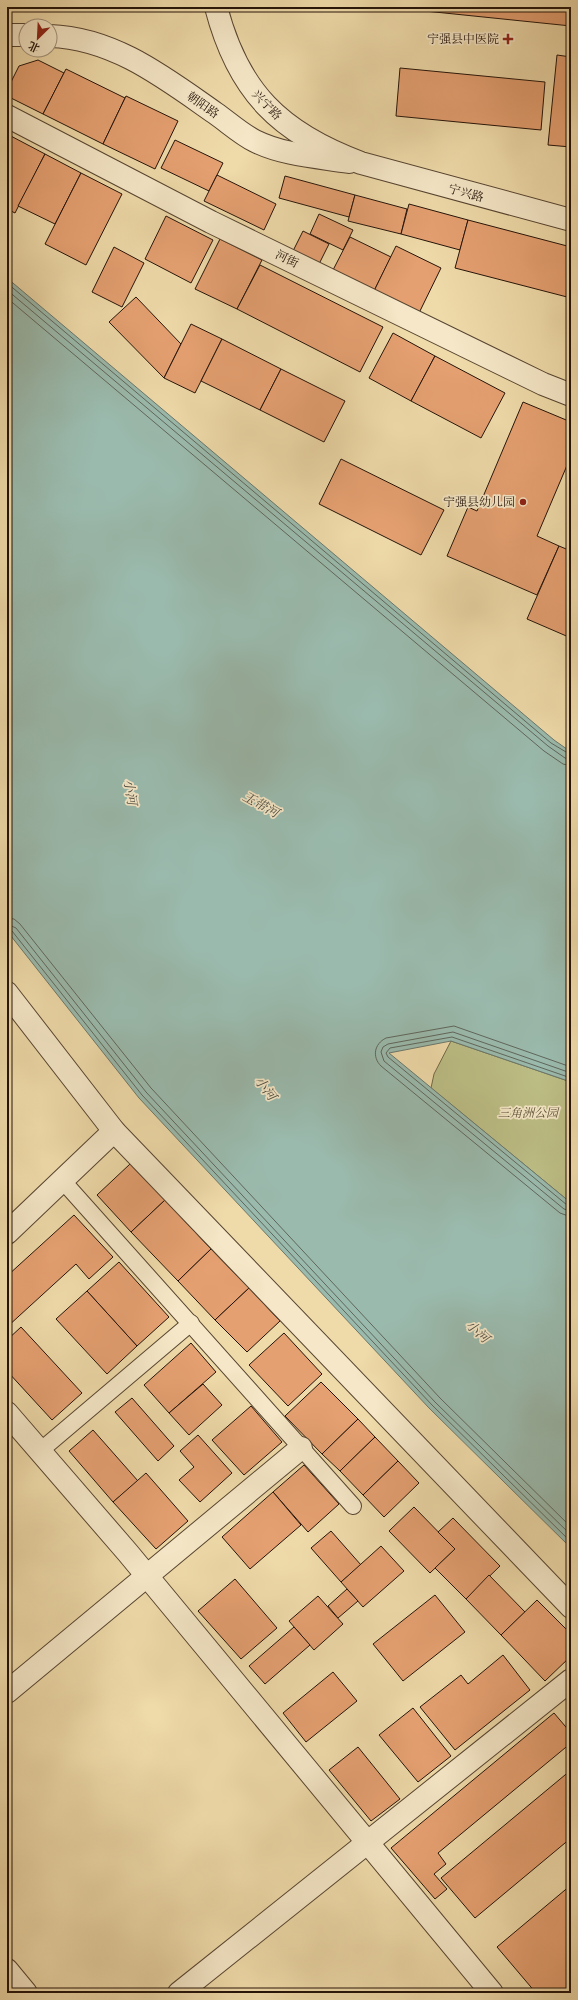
<svg xmlns="http://www.w3.org/2000/svg" width="578" height="2000" font-family="'Libre Caslon Text','Noto Serif SC',serif">
<style>
.green{fill:#bcbe85;stroke:#706847}
.water{fill:#9abaad;stroke:#6b776b}
.lines{fill:none;stroke-linecap:round;stroke-linejoin:round}
.shore{stroke:#5f665b;stroke-width:1}
.building{fill:#e5a071;stroke:#241309}
.service-casing{stroke:#574531;stroke-width:18}
.minor-casing{stroke:#574531;stroke-width:24}
.tertiary-casing{stroke:#574531;stroke-width:24}
.service{stroke:#f5e7c7;stroke-width:16}
.minor{stroke:#f5e7c7;stroke-width:22}
.tertiary{stroke:#f5e7c7;stroke-width:22}
.poi-dot{fill:#8f2418;stroke:#f5e7c7;stroke-width:1.5}
.labels{text-anchor:middle;stroke-width:3.5;stroke-linejoin:round;paint-order:stroke}
.poi-label{font-size:12px;fill:#241309;stroke:#f5e7c7;text-anchor:end}
.street-label{font-size:12px;fill:#241309;stroke:#f5e7c7}
.park-label{font-size:12px;font-style:italic;fill:#594f34;stroke:#f5e7c7}
.water-label{font-size:13px;font-style:italic;fill:#4d4d42;stroke:#f5e7c7}
</style>
<rect width="100%" height="100%" fill="#efdaa9"/>
<filter id="stains"><feTurbulence type="fractalNoise" baseFrequency=".005" numOctaves="4"/><feColorMatrix values="0 0 0 0 .2 0 0 0 0 .09 0 0 0 0 .02 0 0 0 .5 -.17"/></filter>
<radialGradient id="worn" r=".72"><stop offset=".6" stop-color="#630" stop-opacity="0"/><stop offset="1" stop-color="#630" stop-opacity=".3"/></radialGradient>
<!-- green -->
<polygon class="green" points="451,1041 571,1082 571,1203 431,1088 434,1074"/>
<!-- water -->
<polygon class="water" points="7,278 554,740 571,752 571,1082 451,1041 389,1053 571,1203 571,1548 429,1408 139,1098 7,931"/>
<g class="lines">
<!-- shore -->
<g class="shore">
<polyline points="7,283 551,743 571,755"/>
<polyline points="7,290 548,746 565,758 571,760"/>
<polyline points="7,298 544,751 563,764 571,766"/>
<polyline points="7,918 14,919 20,924 151,1088 440,1398 571,1527"/>
<polyline points="7,924 16,928 146,1092 435,1402 571,1535"/>
<polyline points="7,929 12,931 142,1095 432,1405 571,1542"/>
<path d="M571,1067L454,1026L386,1038C374,1044 372,1057 381,1066L560,1213L571,1217"/>
<polyline points="571,1073 453,1032 388,1044 383,1047 381,1052 384,1061 564,1209 571,1211"/>
<polyline points="571,1078 452,1037 390,1048 386,1053 388,1057 567,1205 571,1206"/>
</g>
</g>
<!-- building -->
<g class="building">
<polygon points="386,7 571,7 571,26"/>
<polygon points="557,55 571,57 571,147 548,145"/>
<polygon points="38,60 64,73 43,114 7,96 7,90 19,66"/>
<polygon points="400,68 545,82 541,130 396,116"/>
<polygon points="66,69 125,98 103,144 43,114"/>
<polygon points="126,96 178,121 155,169 103,144"/>
<polygon points="7,134 45,154 15,213 7,209"/>
<polygon points="175,140 223,163 209,191 161,168"/>
<polygon points="45,154 81,173 55,224 18,206"/>
<polygon points="81,173 122,194 86,265 45,244"/>
<polygon points="217,175 276,204 264,230 204,201"/>
<polygon points="285,176 355,195 349,217 279,198"/>
<polygon points="355,195 407,209 401,234 348,221"/>
<polygon points="409,204 468,220 460,250 401,234"/>
<polygon points="319,214 353,230 343,250 310,234"/>
<polygon points="166,216 213,240 191,283 145,259"/>
<polygon points="468,220 571,247 571,298 455,268"/>
<polygon points="303,231 329,244 318,266 292,253"/>
<polygon points="350,237 391,257 374,291 333,270"/>
<polygon points="220,239 262,260 237,309 195,289"/>
<polygon points="396,246 441,268 419,313 374,291"/>
<polygon points="114,247 144,263 122,307 92,292"/>
<polygon points="260,265 383,327 360,372 237,309"/>
<polygon points="136,297 181,344 164,378 109,322"/>
<polygon points="191,324 222,339 195,393 164,378"/>
<polygon points="393,333 435,356 411,401 369,378"/>
<polygon points="222,339 281,369 260,410 201,381"/>
<polygon points="435,356 505,393 481,438 411,401"/>
<polygon points="281,369 345,401 324,442 260,410"/>
<polygon points="523,402 571,422 571,456 537,536 559,546 537,595 447,556 468,507 477,511"/>
<polygon points="341,459 444,510 421,555 319,504"/>
<polygon points="559,546 571,551 571,638 527,619"/>
<polygon points="130,1164 165,1200 131,1232 97,1195"/>
<polygon points="165,1200 211,1249 178,1281 131,1232"/>
<polygon points="74,1215 113,1257 89,1279 76,1264 7,1327 7,1276"/>
<polygon points="211,1249 249,1288 215,1320 178,1281"/>
<polygon points="119,1262 169,1317 137,1346 87,1291"/>
<polygon points="249,1288 280,1321 247,1352 215,1320"/>
<polygon points="87,1291 137,1346 107,1374 56,1319"/>
<polygon points="21,1327 82,1393 52,1420 7,1371 7,1340"/>
<polygon points="284,1333 322,1374 288,1406 249,1365"/>
<polygon points="191,1343 216,1372 169,1413 144,1385"/>
<polygon points="321,1382 358,1419 322,1454 285,1416"/>
<polygon points="203,1384 222,1405 189,1435 169,1413"/>
<polygon points="132,1398 174,1446 158,1461 115,1412"/>
<polygon points="251,1406 282,1442 244,1475 212,1440"/>
<polygon points="358,1419 375,1437 340,1471 322,1454"/>
<polygon points="93,1430 138,1481 113,1502 69,1451"/>
<polygon points="198,1435 232,1473 200,1502 179,1480 194,1467 180,1451"/>
<polygon points="375,1437 398,1461 363,1495 340,1471"/>
<polygon points="398,1461 419,1483 384,1517 363,1495"/>
<polygon points="304,1465 339,1504 308,1532 273,1492"/>
<polygon points="146,1473 188,1521 156,1549 113,1502"/>
<polygon points="273,1492 301,1525 250,1569 222,1537"/>
<polygon points="414,1507 455,1549 430,1573 389,1531"/>
<polygon points="453,1518 500,1566 466,1599 435,1568 455,1549 438,1532"/>
<polygon points="331,1531 361,1565 341,1582 311,1548"/>
<polygon points="381,1546 404,1571 363,1607 341,1582"/>
<polygon points="489,1575 525,1612 501,1635 466,1599"/>
<polygon points="235,1579 277,1628 241,1659 198,1611"/>
<polygon points="347,1589 358,1601 338,1618 328,1606"/>
<polygon points="435,1595 465,1632 403,1681 373,1644"/>
<polygon points="318,1596 343,1624 314,1650 289,1621"/>
<polygon points="537,1600 571,1634 571,1656 545,1681 501,1635"/>
<polygon points="294,1627 310,1645 265,1684 249,1666"/>
<polygon points="503,1655 530,1690 455,1750 420,1707 461,1675 468,1684"/>
<polygon points="333,1672 357,1701 306,1742 283,1713"/>
<polygon points="413,1708 451,1756 418,1782 379,1735"/>
<polygon points="554,1713 571,1733 571,1743 438,1853 446,1864 434,1874 447,1889 435,1899 391,1848"/>
<polygon points="358,1747 400,1799 371,1821 329,1770"/>
<polygon points="571,1770 571,1838 475,1918 441,1878"/>
<polygon points="571,1885 571,1993 536,1993 497,1947"/>
</g>
<g class="lines">
<defs>
<g id="service">
<polyline points="62,1180 353,1506"/>
<polyline points="40,1451 191,1323"/>
</g>
<g id="minor">
<polyline points="7,35 26,35"/>
<path d="M50,36C114,38 165,78 215,113C228,122 241,134 255,141C283,155 318,157 349,162"/>
<polyline points="7,116 211,222 543,384 571,395"/>
<polyline points="7,993 114,1131 571,1607"/>
<polyline points="7,1233 114,1131"/>
<polyline points="7,1413 128,1553 492,1993"/>
<polyline points="7,1692 301,1448"/>
<polyline points="7,1970 26,1993"/>
<polyline points="179,1993 571,1680"/>
</g>
<path id="tertiary" d="M216,7C238,92 280,133 361,163L571,220"/>
</defs>
<!-- service casing -->
<use href="#service" class="service-casing"/>
<!-- minor casing -->
<use href="#minor" class="minor-casing"/>
<!-- tertiary casing -->
<use href="#tertiary" class="tertiary-casing"/>
<!-- service -->
<use href="#service" class="service"/>
<!-- minor -->
<use href="#minor" class="minor"/>
<!-- tertiary -->
<use href="#tertiary" class="tertiary"/>
</g>
<!-- markers -->
<g class="poi-dot">
<path d="M506 33h4v4h4v4h-4v4h-4v-4h-4v-4h4z"/>
<circle cx="523" cy="502" r="4"/>
</g>
<g class="labels">
<!-- poi labels -->
<g class="poi-label">
<text x="499" y="43">宁强县中医院</text>
<text x="515" y="506">宁强县幼儿园</text>
</g>
<!-- street labels -->
<g class="street-label">
<text transform="translate(203 105) rotate(35)" y="4">朝阳路</text>
<text transform="translate(267 105) rotate(46)" y="4">兴宁路</text>
<text transform="translate(466 193) rotate(16)" y="4">宁兴路</text>
<text transform="translate(287 259) rotate(26)" y="4">河街</text>
</g>
<!-- park labels -->
<g class="park-label">
<text x="528" y="1117">三角洲公园</text>
</g>
<!-- water labels -->
<g class="water-label">
<text transform="translate(131 792) rotate(81)" y="5">小河</text>
<text transform="translate(261 804) rotate(29)" y="5">玉带河</text>
<text transform="translate(266 1088) rotate(52)" y="5">小河</text>
<text transform="translate(478 1331) rotate(42)" y="5">小河</text>
</g>
</g>
<!-- margin -->
<rect width="578" height="2000" fill="none" stroke="#efdaa9" stroke-width="24"/>
<rect x="8" y="8" width="562" height="1984" fill="none" stroke="#241309" stroke-width="2"/>
<rect x="12" y="12" width="554" height="1976" fill="none" stroke="#241309"/>
<!-- north arrow -->
<g transform="translate(38 38) rotate(204)"><circle r="19" fill="#f5e7c7" stroke="#a1927b"/>
<path d="M0-3L7 15L0 10L-7 15Z" fill="#8f2418"/>
<text y="-6" font-size="11" font-weight="bold" text-anchor="middle" fill="#241309">北</text>
</g>
<rect width="100%" height="100%" filter="url(#stains)"/>
<rect width="100%" height="100%" fill="url(#worn)"/>
</svg>
